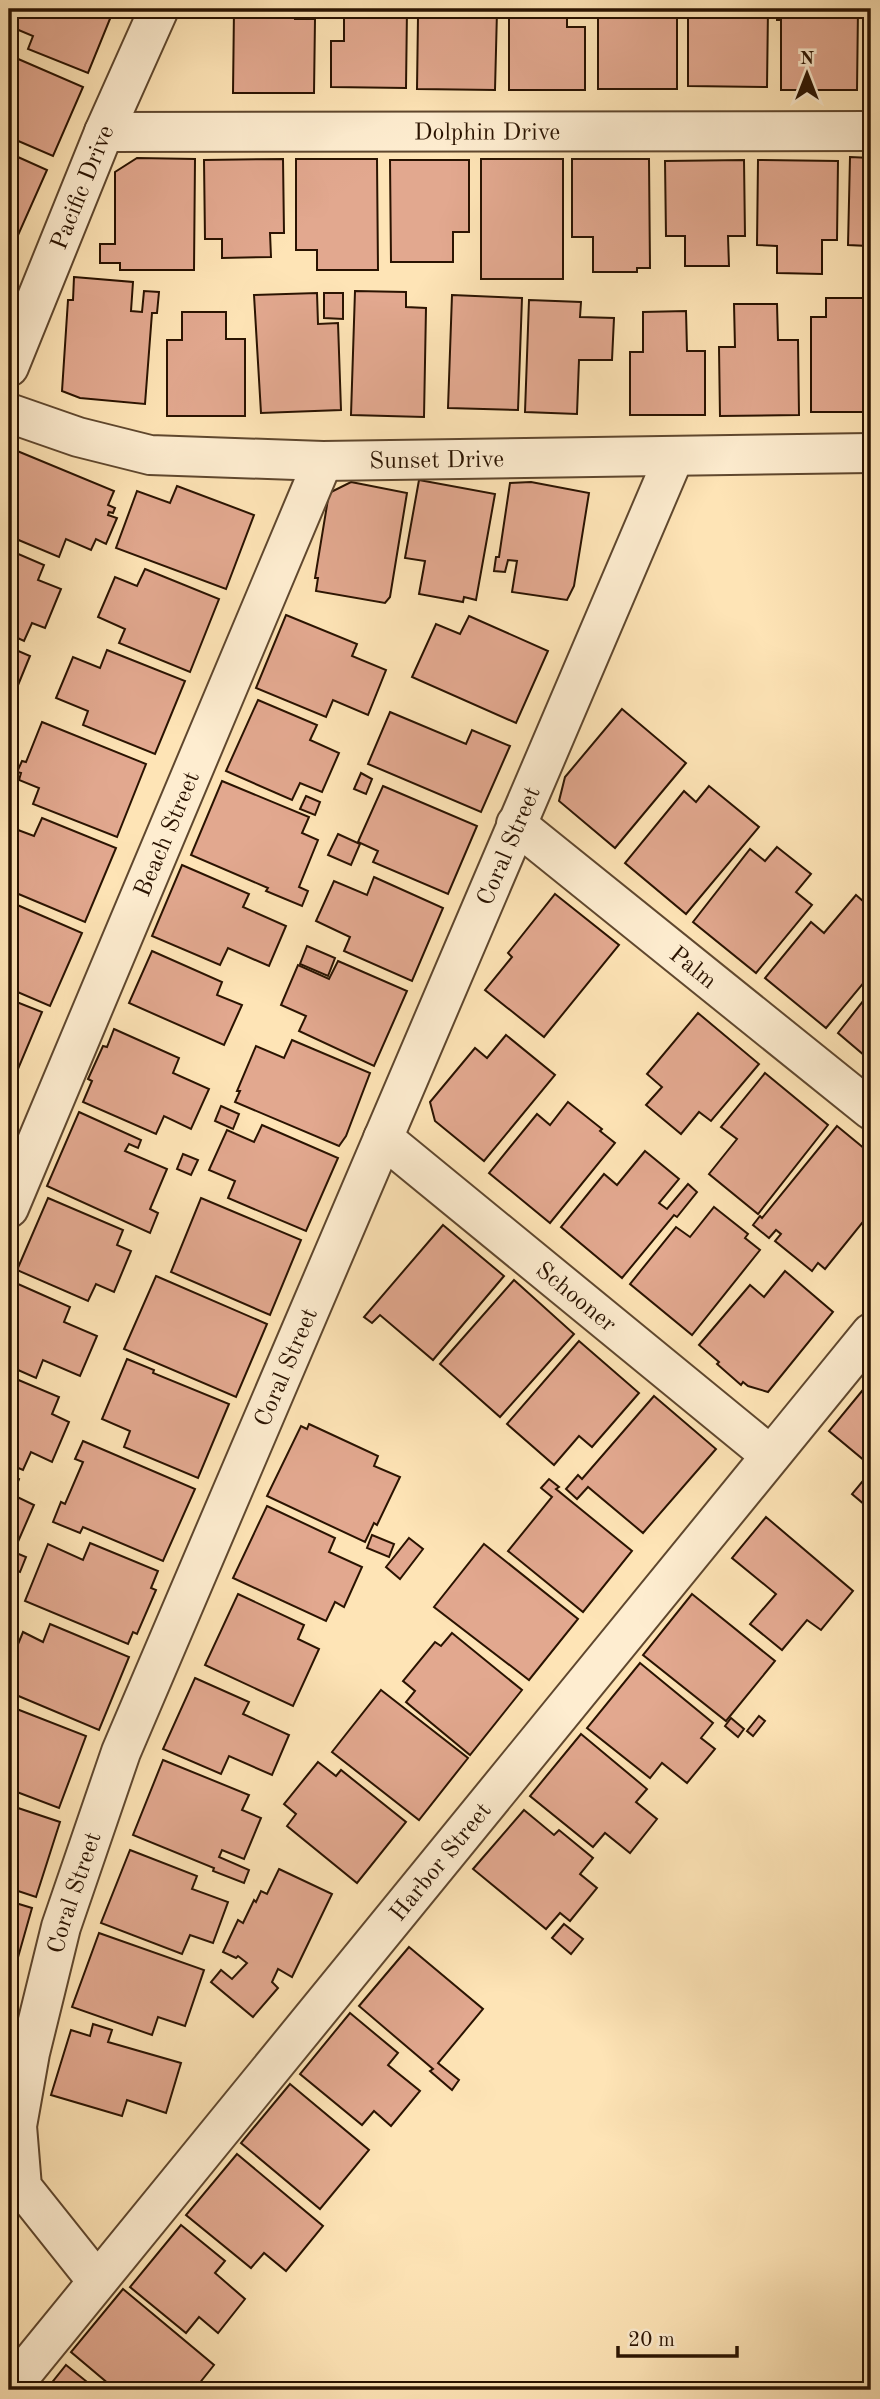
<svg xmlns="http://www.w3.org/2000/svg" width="880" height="2399" font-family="'Old Standard TT',serif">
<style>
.building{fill:#e2a88f;stroke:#2a1301;stroke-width:2}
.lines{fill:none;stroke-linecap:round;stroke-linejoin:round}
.street-casing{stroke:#5f472e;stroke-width:42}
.street{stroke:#feedd0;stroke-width:38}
.labels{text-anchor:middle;stroke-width:5;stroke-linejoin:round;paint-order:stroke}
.street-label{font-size:24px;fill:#2a1301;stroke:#feedd0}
</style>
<rect width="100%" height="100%" fill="#fee4b6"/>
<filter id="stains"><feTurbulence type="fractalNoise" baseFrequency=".00286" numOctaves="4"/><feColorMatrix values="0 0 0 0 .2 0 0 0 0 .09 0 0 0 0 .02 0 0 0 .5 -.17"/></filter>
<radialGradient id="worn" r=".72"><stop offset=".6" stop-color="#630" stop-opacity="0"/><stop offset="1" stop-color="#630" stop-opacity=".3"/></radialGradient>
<!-- building -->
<g class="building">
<polygon points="9,9 114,9 88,73 28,49 33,36 9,26"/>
<polygon points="234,9 295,9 295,19 315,19 314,93 233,93"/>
<polygon points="344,9 407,9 406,88 331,87 331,41 344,41"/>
<polygon points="434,9 497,11 495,90 417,89 418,17 434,17"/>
<polygon points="523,9 567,9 567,27 585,27 585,90 509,90 509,14 523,14"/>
<polygon points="598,9 658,9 658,17 677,17 677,89 598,89"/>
<polygon points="688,9 768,9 767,87 688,86"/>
<polygon points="777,9 858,9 857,90 781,90 781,20 777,20"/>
<polygon points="869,9 871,9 871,89 868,89"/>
<polygon points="9,55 83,87 53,156 9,137"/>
<polygon points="9,153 47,170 15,242 9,239"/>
<polygon points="850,157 871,158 871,270 867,270 868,246 848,245"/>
<polygon points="137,158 195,159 194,270 120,270 120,263 100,263 100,244 115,244 115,172"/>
<polygon points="283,159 284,233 270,233 271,257 222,258 222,239 205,239 204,160"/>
<polygon points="296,159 377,159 378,270 317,270 317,250 296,250"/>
<rect x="481" y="159" width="82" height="120"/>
<polygon points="572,159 649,159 650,268 637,268 637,272 593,272 593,237 572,237"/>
<polygon points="390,160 469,160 469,232 453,232 453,262 391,262"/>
<polygon points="744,160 745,236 728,236 729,266 685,266 685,236 666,236 665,161"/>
<polygon points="758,160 838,161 837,240 822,240 822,274 777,273 777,246 757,245"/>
<polygon points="74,277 133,282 131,311 142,312 144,291 159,292 157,313 152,313 145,404 80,398 62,391 68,300 73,300"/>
<polygon points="355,291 406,292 406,307 426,308 424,417 351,415"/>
<polygon points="317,293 318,324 338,323 341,410 261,413 254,295"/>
<polygon points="324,293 343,293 343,319 324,318"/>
<polygon points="452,295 522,298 518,410 448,408"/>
<polygon points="826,298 871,298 871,412 811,412 811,317 826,317"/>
<polygon points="529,300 581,302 580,317 614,318 612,360 579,360 577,414 525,412"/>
<polygon points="734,304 777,304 778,340 798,340 799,415 720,416 719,347 735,347"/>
<polygon points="686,311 687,351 705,351 705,415 630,415 630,352 643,352 643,312"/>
<polygon points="182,312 226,312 226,339 245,339 245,416 167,416 167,340 182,340"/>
<polygon points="10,448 114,491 108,505 115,508 113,513 109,512 108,515 117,518 106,544 96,539 91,550 66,539 59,557 9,536"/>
<polygon points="419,480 495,494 476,600 464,597 463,602 419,594 425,561 405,558"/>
<polygon points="351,482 407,493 390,597 385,603 316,591 318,578 315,578 329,493"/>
<polygon points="531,482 589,493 574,586 567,600 512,592 517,561 508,560 505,572 494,571 496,557 499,557 510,483"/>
<polygon points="177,486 254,515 226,589 116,548 137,491 170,503"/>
<polygon points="9,550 44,565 38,580 61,589 45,628 32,623 24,641 9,634"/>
<polygon points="145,569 219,599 190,672 119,643 125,629 98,617 115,577 137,586"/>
<polygon points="286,615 357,644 352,656 386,670 368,715 333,700 326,717 256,688"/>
<polygon points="469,616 548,651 516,723 412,677 436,624 460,634"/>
<polygon points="9,647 30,656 9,707"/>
<polygon points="107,650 185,681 155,754 83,725 88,711 56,698 73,657 100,668"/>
<polygon points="258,700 317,725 310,740 339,753 322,792 300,783 292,800 226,771"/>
<polygon points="622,709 686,763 615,848 559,801 565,777"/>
<polygon points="390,712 466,744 472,730 510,746 481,812 368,764"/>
<polygon points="42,722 146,764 117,837 33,804 39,788 19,780 21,773 17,772 22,761 26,762"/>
<polygon points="361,773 372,779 366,794 354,789"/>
<polygon points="222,781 309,817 302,833 318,840 299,887 308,891 302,906 266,891 268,888 191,855"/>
<polygon points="383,786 477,826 448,894 373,862 378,851 358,842"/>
<polygon points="709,786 759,827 686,914 625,863 684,791 696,802"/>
<polygon points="306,796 320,802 315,815 300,809"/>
<polygon points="42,818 116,848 85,922 9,890 10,827 34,836"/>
<polygon points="338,834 360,844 351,865 328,855"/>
<polygon points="777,847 811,874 796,892 812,905 756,973 693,922 750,849 765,861"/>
<polygon points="182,865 249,894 243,907 286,926 269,966 228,948 220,965 152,936"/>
<polygon points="374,877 443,908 412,981 344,951 350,937 316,921 334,881 367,895"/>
<polygon points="555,894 619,945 544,1037 485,990 512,957 508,953"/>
<polygon points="856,895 871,908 871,974 826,1028 765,978 811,922 824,933"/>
<polygon points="15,904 82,933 50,1006 13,990 9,996 9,917"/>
<polygon points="307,946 335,958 328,976 300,964"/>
<polygon points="152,951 222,982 217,995 242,1005 224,1045 129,1003"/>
<polygon points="338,961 407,991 374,1066 299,1031 306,1016 281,1005 298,965 329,979"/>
<polygon points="871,991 871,1061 838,1033"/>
<polygon points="9,999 42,1012 10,1088 9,1087"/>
<polygon points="698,1013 759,1064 711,1121 699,1112 681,1134 646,1105 662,1087 647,1074"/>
<polygon points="114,1029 179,1058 173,1073 209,1089 191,1129 164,1116 156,1134 83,1102 92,1081 88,1079 103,1046 107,1047"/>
<polygon points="506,1035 555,1075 484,1161 435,1121 430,1102 475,1048 487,1058"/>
<polygon points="292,1040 370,1073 346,1136 339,1146 235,1102 240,1091 237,1091 256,1046 284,1058"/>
<polygon points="765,1073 828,1125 758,1214 709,1174 737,1139 721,1127"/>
<polygon points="568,1102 602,1129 600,1131 615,1143 550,1223 489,1173 537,1114 550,1125"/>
<polygon points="221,1106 239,1114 233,1129 215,1121"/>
<polygon points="79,1112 141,1140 138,1148 129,1144 125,1151 167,1169 150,1209 158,1213 150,1233 47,1186"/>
<polygon points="262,1125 338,1158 306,1231 228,1198 235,1181 209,1170 227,1130 254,1142"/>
<polygon points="837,1126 871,1154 871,1212 825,1269 818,1263 812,1271 775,1241 781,1234 776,1230 769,1238 753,1225 760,1216 762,1218"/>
<polygon points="645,1151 679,1179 659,1203 667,1209 688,1184 697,1192 677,1217 674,1215 622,1278 561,1227 604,1174 617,1185"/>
<polygon points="183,1154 198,1160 191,1175 177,1169"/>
<polygon points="48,1198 123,1230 117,1245 131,1251 114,1292 96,1284 88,1301 17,1270"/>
<polygon points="201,1198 301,1240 270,1315 171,1272"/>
<polygon points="714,1207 748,1234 745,1238 760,1250 692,1335 630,1284 676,1227 690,1237"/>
<polygon points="443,1225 504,1276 433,1360 380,1315 372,1323 364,1317"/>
<polygon points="785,1271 833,1312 768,1392 748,1386 743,1382 741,1385 717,1364 719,1362 699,1345 750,1285 764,1297"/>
<polygon points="156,1276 267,1324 236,1397 124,1349"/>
<polygon points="9,1280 70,1307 64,1322 97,1336 80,1376 43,1360 36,1378 9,1366"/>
<polygon points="514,1280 574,1334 500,1417 440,1364"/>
<polygon points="579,1341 639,1393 592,1447 579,1436 554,1465 507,1424"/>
<polygon points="127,1359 154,1370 153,1373 229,1404 198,1478 124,1447 130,1431 102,1419"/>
<polygon points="9,1376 59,1397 52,1414 69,1422 52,1462 31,1452 23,1470 9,1464"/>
<polygon points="862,1391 871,1398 871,1466 829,1431"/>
<polygon points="654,1396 716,1449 643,1533 588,1487 577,1499 566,1489 578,1475 582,1479"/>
<polygon points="309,1424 378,1456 374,1466 400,1477 377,1525 374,1523 365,1542 267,1496 301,1426 307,1429"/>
<polygon points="83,1441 195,1489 163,1561 83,1527 80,1533 53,1522 61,1502 65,1504 83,1462 75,1459"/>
<polygon points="871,1471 871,1510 852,1494"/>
<polygon points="9,1475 19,1479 13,1495 34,1505 17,1544 9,1541"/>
<polygon points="549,1479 559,1487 556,1489 632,1551 583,1612 508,1551 552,1497 541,1488"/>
<polygon points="267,1506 335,1538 329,1552 362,1567 344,1607 335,1602 326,1621 233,1578"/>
<polygon points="766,1517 853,1591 821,1630 807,1620 782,1650 750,1624 776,1594 732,1558"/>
<polygon points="372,1535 394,1544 389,1557 367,1548"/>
<polygon points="409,1538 423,1549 400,1579 386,1567"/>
<polygon points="90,1543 158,1571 151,1588 156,1590 137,1634 133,1632 128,1644 25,1601 48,1544 83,1560"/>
<polygon points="484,1544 578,1619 529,1680 434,1607"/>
<polygon points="9,1550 26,1557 20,1572 9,1567"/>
<polygon points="238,1594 304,1625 298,1639 319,1649 293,1706 205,1665"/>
<polygon points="692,1594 775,1661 726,1721 643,1655"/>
<polygon points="50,1624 129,1657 99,1730 9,1692 9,1666 23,1632 43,1642"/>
<polygon points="452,1633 522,1690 470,1755 406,1702 415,1691 403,1681 435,1642 441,1646"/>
<polygon points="640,1663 713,1723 701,1738 715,1749 687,1783 662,1763 650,1778 587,1728"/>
<polygon points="195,1678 249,1702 243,1714 289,1735 272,1775 229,1756 221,1774 163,1749"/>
<polygon points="381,1690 468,1758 419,1820 332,1752"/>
<polygon points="9,1706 86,1736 59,1808 9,1789"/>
<polygon points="759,1716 765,1721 753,1736 747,1731"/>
<polygon points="731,1718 744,1729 738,1737 725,1726"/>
<polygon points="581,1734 647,1789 636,1802 657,1819 630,1853 605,1833 593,1847 530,1796"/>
<polygon points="163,1760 249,1795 242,1810 261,1818 244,1859 222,1850 219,1857 249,1870 244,1883 213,1871 214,1868 133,1835"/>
<polygon points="318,1762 336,1776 341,1770 406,1822 357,1883 287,1826 296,1814 284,1804"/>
<polygon points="9,1805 60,1822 36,1897 9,1888"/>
<polygon points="524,1810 554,1835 559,1830 593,1858 580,1874 597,1888 570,1921 560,1913 546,1929 473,1869"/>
<polygon points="130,1850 197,1876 192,1889 228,1902 213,1943 190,1935 182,1954 101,1923"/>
<polygon points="279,1869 332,1894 292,1977 278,1969 272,1982 278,1988 253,2017 211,1982 221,1970 232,1979 247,1963 238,1956 236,1958 223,1952 238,1920 243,1923 254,1900 256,1902 261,1891 267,1894"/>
<polygon points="9,1901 32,1908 11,1982 9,1982"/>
<polygon points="564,1924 583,1939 571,1954 552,1938"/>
<polygon points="99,1933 204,1970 185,2026 158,2017 152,2035 72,2007"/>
<polygon points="409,1947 483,2009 438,2063 459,2080 452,2090 430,2071 433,2069 359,2006"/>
<polygon points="350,2013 398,2053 388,2065 420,2091 391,2126 374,2111 362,2125 300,2074"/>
<polygon points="93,2024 112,2030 108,2042 181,2063 166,2113 127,2100 122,2116 51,2095 71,2030 90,2036"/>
<polygon points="290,2084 369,2150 320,2209 241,2143"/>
<polygon points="237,2154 323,2226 286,2271 264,2253 251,2268 186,2215"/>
<polygon points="181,2225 225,2261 215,2273 245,2299 218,2333 199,2317 186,2333 130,2287"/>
<polygon points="123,2289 214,2365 194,2390 116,2390 71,2352"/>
<polygon points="66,2365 97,2390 46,2390"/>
</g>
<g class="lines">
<defs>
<g id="street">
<path id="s1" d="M104,132L871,131"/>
<path id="s2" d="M9,367L104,132L159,9"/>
<path id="s3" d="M9,413L78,437L150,455L323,461L871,453"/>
<path id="s4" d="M516,824L871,1110"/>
<path id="s5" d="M383,1138L770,1455"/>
<path id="s6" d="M9,1208L323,461"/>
<path id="s7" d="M97,2281L22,2187L17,2126L30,2053L61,1927L121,1752L674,457"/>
<path id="s8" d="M9,2390L871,1333"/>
</g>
</defs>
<!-- street casing -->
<use href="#street" class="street-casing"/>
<!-- street -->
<use href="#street" class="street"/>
</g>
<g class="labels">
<!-- street labels -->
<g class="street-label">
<text dy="8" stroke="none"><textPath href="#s1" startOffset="383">Dolphin Drive</textPath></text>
<text dy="8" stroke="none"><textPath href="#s2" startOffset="194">Pacific Drive</textPath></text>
<text dy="8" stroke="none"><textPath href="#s3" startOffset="434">Sunset Drive</textPath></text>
<text dy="8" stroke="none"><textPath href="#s6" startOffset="406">Beach Street</textPath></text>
<text dy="8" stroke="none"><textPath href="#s7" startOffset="1556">Coral Street</textPath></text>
<text dy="8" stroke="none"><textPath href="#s4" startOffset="228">Palm</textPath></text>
<text dy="8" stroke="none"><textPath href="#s5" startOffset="250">Schooner</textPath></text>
<text dy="8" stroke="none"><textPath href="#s7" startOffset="989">Coral Street</textPath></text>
<text dy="8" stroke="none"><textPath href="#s8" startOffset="682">Harbor Street</textPath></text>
<text dy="8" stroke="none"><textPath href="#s7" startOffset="422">Coral Street</textPath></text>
</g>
</g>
<!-- margin -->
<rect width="880" height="2399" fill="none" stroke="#fee4b6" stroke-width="35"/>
<rect x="10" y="10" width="859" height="2378" fill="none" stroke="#2a1301" stroke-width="3.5"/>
<rect x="18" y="18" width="845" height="2364" fill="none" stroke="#2a1301" stroke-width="2"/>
<!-- north arrow -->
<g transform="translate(807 74)" stroke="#feedd0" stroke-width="5" paint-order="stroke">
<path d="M0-5L12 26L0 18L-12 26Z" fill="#2a1301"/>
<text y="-10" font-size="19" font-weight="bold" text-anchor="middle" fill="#2a1301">N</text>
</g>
<!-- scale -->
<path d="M618 2346v10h119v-10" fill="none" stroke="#2a1301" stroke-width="3.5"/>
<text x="628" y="2346" font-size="21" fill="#2a1301" stroke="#feedd0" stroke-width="5" paint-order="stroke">20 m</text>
<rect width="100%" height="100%" filter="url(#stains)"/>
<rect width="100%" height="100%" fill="url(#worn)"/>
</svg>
